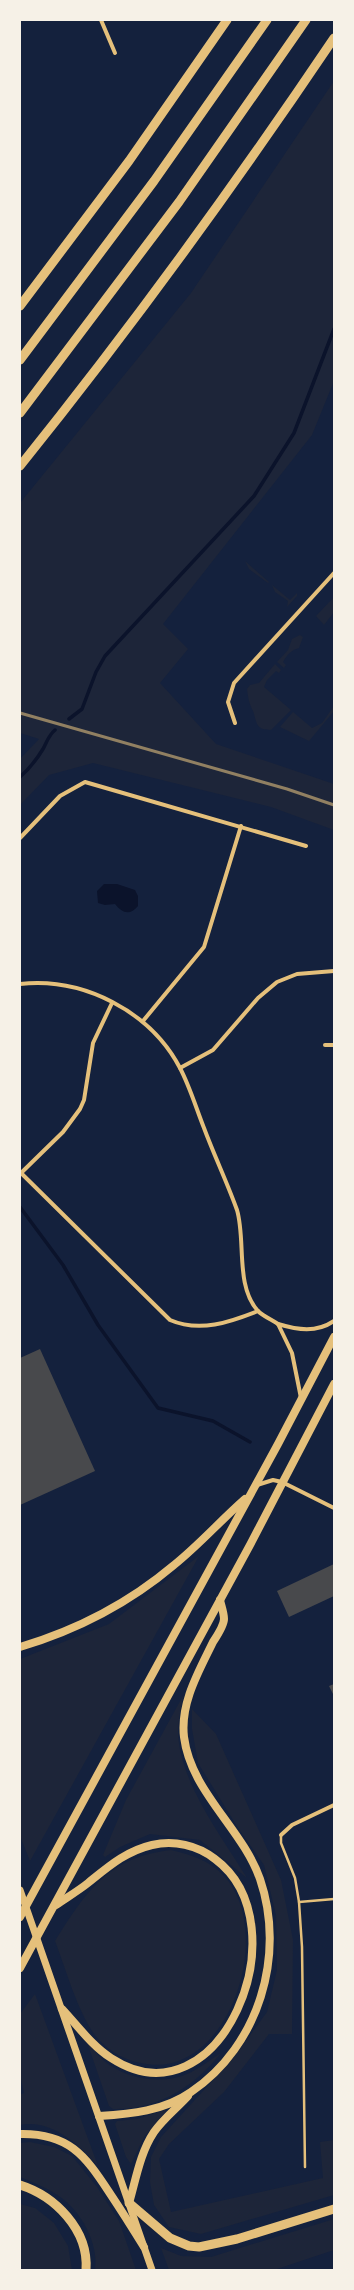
<svg xmlns="http://www.w3.org/2000/svg" width="354" height="2290" font-family="'Archivo Narrow',sans-serif">
<style>
.green{fill:#1d2539}
.water{fill:#0b132b}
.lines{fill:none;stroke-linecap:round;stroke-linejoin:round}
.stream{stroke:#0b132b;stroke-width:3.5}
.building{fill:#48494c}
.service{stroke:#e5c07b;stroke-width:2.5}
.minor{stroke:#e5c07b;stroke-width:4}
.secondary{stroke:#e5c07b;stroke-width:7}
.trunk{stroke:#e5c07b;stroke-width:8}
.motorway{stroke:#e5c07b;stroke-width:9}
.rail{stroke:#918062;stroke-width:3}
</style>
<rect width="100%" height="100%" fill="#14213d"/>
<!-- green -->
<g class="green">
<polygon points="334,81 334,381 312,435 163,624 188,649 160,683 216,744 334,784 334,830 271,807 93,763 49,775 20,805 20,759 39,739 20,733 20,503 191,293"/>
<polygon points="245,561 269,582 268,583 249,569"/>
<polygon points="272,585 290,600 297,593 297,596 287,607 288,601 275,592"/>
<polygon points="334,597 334,612 324,625 316,616"/>
<path d="M300,635L303,637L299,648C291,650 287,655 283,662L286,665L284,668L277,662L288,650L292,639Z"/>
<path d="M275,664L281,670L279,673L276,671L267,680L264,687L291,710L271,730C255,730 257,722 253,711C249,703 248,698 247,689L250,685L259,683Z"/>
<polygon points="334,706 334,711 309,741 280,727 293,712 312,728 322,723"/>
<polygon points="199,1556 30,1861 20,1836 20,1659 109,1624"/>
<path d="M184,1694C181,1707 178,1720 178,1733C180,1783 222,1837 247,1878L200,1840L150,1834L120,1847L105,1857L103,1855L126,1800Z"/>
<polygon points="192,1709 216,1734 281,1880 293,1940 292,2034 269,2034 224,2092 169,2144 159,2159 171,2212 323,2178 320,2142 334,2140 334,2195 201,2234 169,2227 154,2205 150,2182 151,2157 161,2137 234,2057 267,2012 277,1970 276,1915 264,1865 238,1828 198,1763 192,1729"/>
<path d="M171,1850C187,1854 202,1858 215,1868C282,1917 232,2084 141,2063C124,2060 111,2052 99,2040C79,2018 66,1969 55,1941C86,1892 108,1857 171,1850Z"/>
<path d="M35,1994L98,2166C78,2145 53,2119 20,2125V2095L24,2093L20,2075V2014Z"/>
<path d="M87,2042C92,2048 97,2054 103,2060C125,2079 161,2085 187,2074C199,2069 210,2060 221,2053C194,2087 158,2110 113,2109L109,2106Z"/>
<polygon points="165,2110 166,2111 144,2137 131,2164 126,2157 115,2124 117,2121 137,2119"/>
<path d="M30,2142L54,2147L72,2156L97,2187L119,2221L136,2270H95C99,2243 81,2211 59,2196C47,2188 33,2182 20,2177V2143Z"/>
<polygon points="20,2204 35,2208 54,2223 68,2246 72,2270 20,2270"/>
<polygon points="334,2219 334,2250 274,2270 169,2270 161,2248 181,2256 211,2257"/>
</g>
<!-- water -->
<path class="water" d="M104,884H117L135,890L138,896V906C130,916 122,913 115,904L105,905L98,903L97,891Z"/>
<g class="lines">
<!-- stream -->
<g class="stream">
<polyline points="69,719 82,709 96,672 105,656 254,496 294,433 334,329"/>
<path d="M20,777C29,769 37,759 43,749C47,742 48,736 55,730"/>
<polyline points="20,1207 63,1265 98,1325 158,1408 213,1421 250,1442"/>
</g>
</g>
<!-- building -->
<g class="building">
<polygon points="40,1349 95,1471 20,1505 20,1358"/>
<polygon points="334,1564 334,1596 289,1617 277,1591"/>
<polygon points="334,1684 334,1696 329,1686"/>
</g>
<g class="lines">
<!-- service -->
<g class="service">
<polyline points="281,1835 281,1843 295,1878 299,1902 334,1899"/>
<polyline points="299,1902 302,1947 305,2167"/>
</g>
<!-- minor -->
<g class="minor">
<polyline points="101,20 115,53"/>
<polyline points="235,723 228,702 234,683 334,573"/>
<polyline points="20,838 60,796 85,782 306,846"/>
<path d="M20,984C83,977 150,1011 180,1068C190,1087 196,1108 204,1128C214,1155 227,1182 237,1210C246,1240 235,1286 258,1311C263,1316 272,1320 278,1324"/>
<polyline points="143,1021 204,947 241,826"/>
<polyline points="325,1045 334,1045"/>
<polyline points="180,1068 213,1050 258,998 277,982 297,974 334,971"/>
<path d="M20,1172L170,1320C200,1333 230,1322 258,1311"/>
<polyline points="21,1173 63,1132 80,1109 84,1100 93,1043 112,1003"/>
<path d="M301,1398L292,1353L278,1324C298,1330 316,1333 334,1321"/>
<polyline points="257,1485 273,1480 282,1482 334,1508"/>
<polyline points="281,1835 292,1825 334,1805"/>
</g>
<!-- secondary -->
<polyline class="secondary" points="20,1890 152,2270"/>
<!-- trunk -->
<g class="trunk">
<path d="M20,1647C77,1630 129,1603 174,1565C199,1545 221,1520 245,1499"/>
<path d="M56,1905C66,1898 78,1891 88,1883C108,1867 126,1851 152,1845C174,1840 197,1845 215,1859C304,1925 220,2129 111,2058C92,2046 77,2025 62,2009"/>
<polyline points="20,1917 278,1444 334,1337"/>
<polyline points="20,1968 250,1545 334,1384"/>
<path d="M99,2116C131,2114 164,2111 191,2092C259,2046 286,1955 260,1879C242,1828 191,1792 184,1737C180,1703 199,1671 213,1642C217,1636 224,1625 224,1619C224,1613 221,1605 220,1600"/>
<path d="M20,2134C68,2133 85,2155 109,2192C121,2210 133,2229 144,2247"/>
<path d="M129,2203C136,2179 140,2153 154,2132C163,2119 177,2108 188,2096"/>
</g>
<!-- motorway -->
<g class="motorway">
<polyline points="20,306 129,161 227,20"/>
<polyline points="20,360 154,181 267,20"/>
<polyline points="20,413 179,202 306,20"/>
<path d="M20,466C131,328 235,185 334,38"/>
<path d="M20,2185C55,2196 89,2230 86,2270"/>
<polyline points="129,2203 170,2238 189,2246 199,2247 237,2239 334,2209"/>
</g>
<!-- rail -->
<polyline class="rail" points="20,713 287,789 334,805"/>
</g>
<!-- border -->
<rect width="354" height="2290" fill="none" stroke="#f6f1e7" stroke-width="42"/>
</svg>
